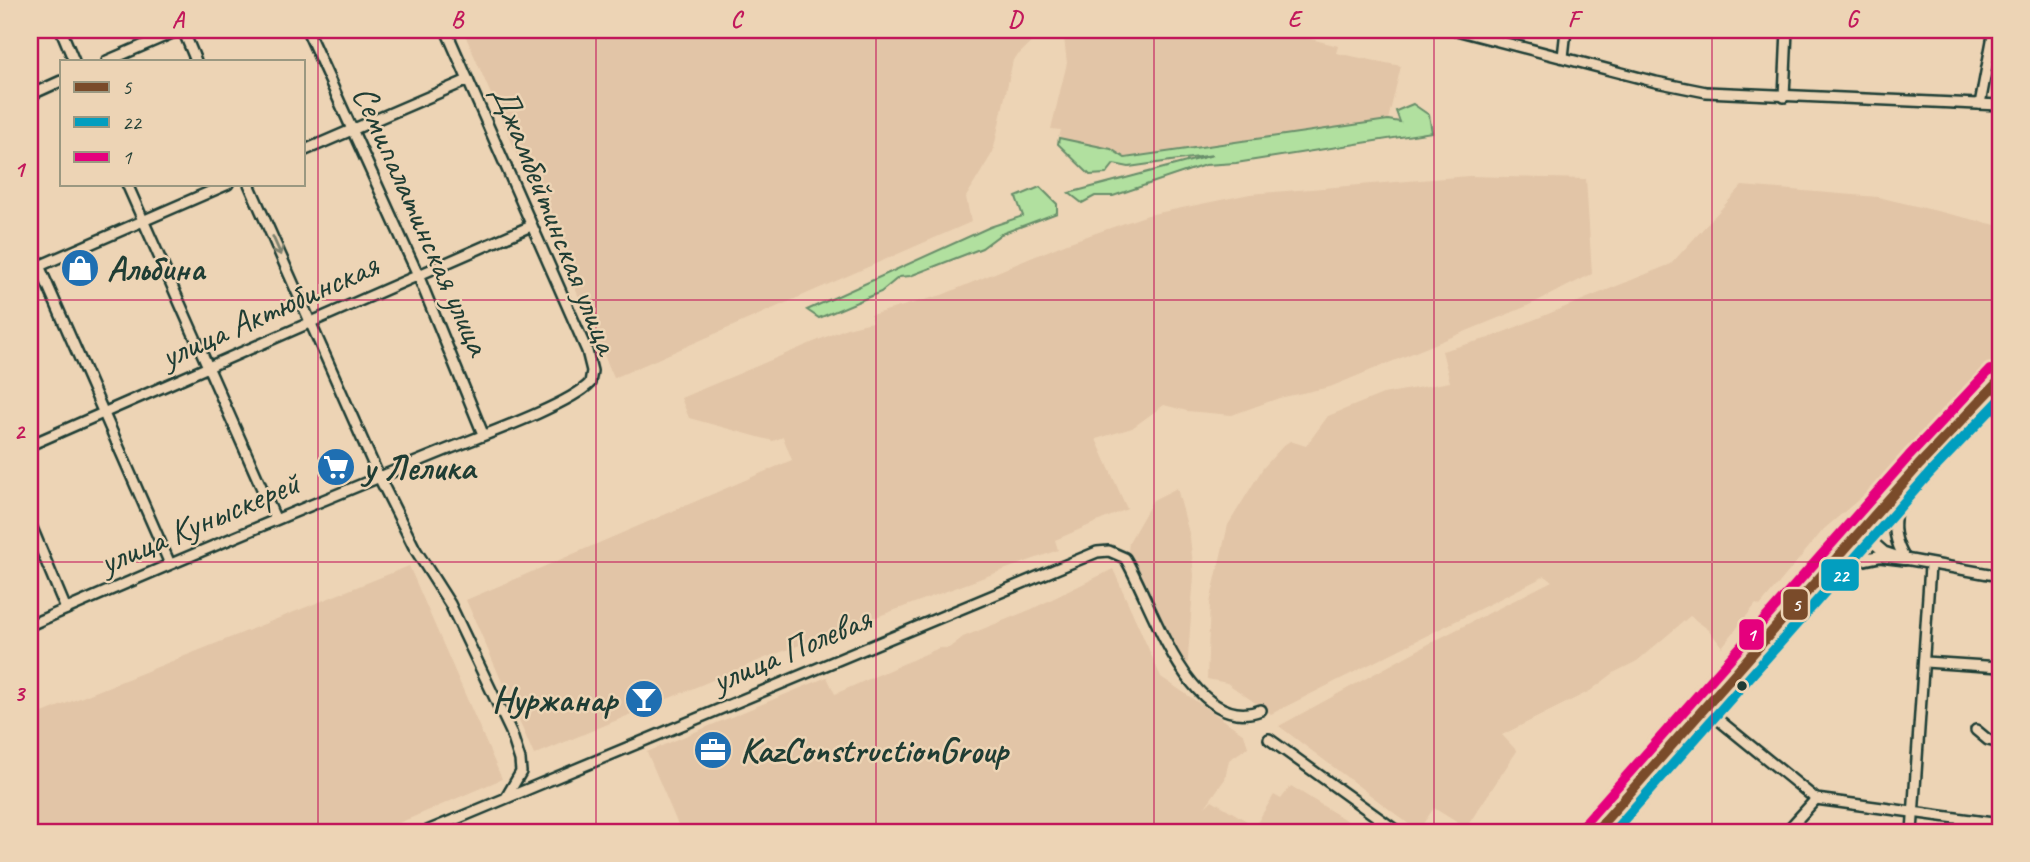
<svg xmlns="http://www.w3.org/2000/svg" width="2030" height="862" font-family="Caveat,sans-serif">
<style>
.built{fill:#e2c5a7}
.green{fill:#b1e09f;stroke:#688e6a;stroke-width:2}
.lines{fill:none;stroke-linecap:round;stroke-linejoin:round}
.minor-casing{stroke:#1f3d34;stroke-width:14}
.major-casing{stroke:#1f3d34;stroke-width:16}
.minor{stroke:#edd4b5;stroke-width:9}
.major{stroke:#edd4b5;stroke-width:10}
.bus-1-casing{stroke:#edd4b5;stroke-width:16}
.bus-2-casing{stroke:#edd4b5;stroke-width:16}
.bus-3-casing{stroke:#edd4b5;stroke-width:16}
.bus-1{stroke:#7a4b2a;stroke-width:10}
.bus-2{stroke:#039ebf;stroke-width:10}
.bus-3{stroke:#e5007d;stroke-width:10}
.oneway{stroke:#7c816e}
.grid{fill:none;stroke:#c2185b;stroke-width:2;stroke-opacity:0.55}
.bus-dot{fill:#1f3d34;stroke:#edd4b5;stroke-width:2.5}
.labels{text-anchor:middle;stroke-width:5;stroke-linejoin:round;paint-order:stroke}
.street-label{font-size:35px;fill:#1f3d34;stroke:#edd4b5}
.poi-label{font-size:35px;font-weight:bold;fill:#1f3d34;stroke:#edd4b5;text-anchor:start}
.line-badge{stroke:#edd4b5;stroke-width:2.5}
.badge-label{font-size:19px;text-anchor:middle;font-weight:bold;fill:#fff}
.neatline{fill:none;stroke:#c2185b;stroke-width:2.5}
.grid-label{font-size:23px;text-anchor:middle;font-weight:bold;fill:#c2185b}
</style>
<rect width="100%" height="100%" fill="#edd4b5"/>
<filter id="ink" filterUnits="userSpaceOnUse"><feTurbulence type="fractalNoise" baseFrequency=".0143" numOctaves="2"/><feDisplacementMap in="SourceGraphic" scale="14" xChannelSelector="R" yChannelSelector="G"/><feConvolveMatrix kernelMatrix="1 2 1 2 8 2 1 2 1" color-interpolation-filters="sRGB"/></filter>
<g filter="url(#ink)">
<!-- built -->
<g class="built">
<polygon points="463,30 1044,30 1013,60 993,152 966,197 971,222 614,378"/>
<polygon points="1063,30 1276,30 1338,46 1336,53 1401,66 1388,120 1125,158 1111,149 1059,138 1061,130 1051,129 1067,63"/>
<polygon points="1469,176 1586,179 1592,274 1525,307 1330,387 1279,398 1232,415 1187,411 1164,405 1132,428 1096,439 1127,509 1055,540 1058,550 765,658 534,755 466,600 792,460 783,437 773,441 689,418 681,398 847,328 872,322 871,315 942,295 1067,243 1148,215 1250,194"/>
<polygon points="1742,186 1878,197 2000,226 2000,361 1988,383 1925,443 1824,529 1760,606 1756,604 1722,647 1709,630 1690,616 1637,661 1615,672 1590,691 1502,735 1517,751 1466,828 1434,808 1418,831 1279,726 1438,639 1552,581 1545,576 1271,714 1227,683 1207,679 1210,603 1228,525 1263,468 1284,445 1290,441 1306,446 1328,416 1383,394 1450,382 1442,351 1489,338 1671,264"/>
<polygon points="1177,488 1190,537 1194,575 1187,671 1128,551 1129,542 1153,500"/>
<polygon points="409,566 502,779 378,832 30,832 30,718"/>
<polygon points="1113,569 1161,677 1244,734 1248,747 1229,760 1225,779 1205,807 1212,800 1255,826 1274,795 1281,799 1291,786 1365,832 681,832 647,752 827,677 835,694 939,648 949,648 963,637 1032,609"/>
</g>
<!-- green -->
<g class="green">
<polygon points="1413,104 1429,115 1432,132 1236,163 1205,165 1113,196 1095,196 1082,203 1069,193 1213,155 1129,167 1114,164 1106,174 1090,175 1058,144 1059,138 1111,149 1125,158 1388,120 1400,122 1396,111"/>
<polygon points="1040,187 1057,204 1057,213 1001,234 982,248 910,276 899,277 881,292 819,318 807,310 990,227 1023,216 1016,197"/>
</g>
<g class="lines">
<defs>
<g id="minor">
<polyline points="61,30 74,61"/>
<polyline points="183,30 196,61"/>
<polyline points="307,30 418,275 483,434"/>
<polyline points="1456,30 1656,82 1706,92 2000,105"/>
<polyline points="1563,57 1566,30"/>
<polyline points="107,61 179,30"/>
<polyline points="30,95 61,81"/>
<polyline points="1784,97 1787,30"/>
<polyline points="1980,104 1994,30"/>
<polyline points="303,151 468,80"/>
<polyline points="127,184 275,518"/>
<polyline points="249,184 379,477 415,549 450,604 511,732 520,760 521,772 507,796"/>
<polyline points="30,245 170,564"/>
<polyline points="30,270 228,184"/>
<polyline points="30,445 531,226"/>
<path d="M1897,508C1892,527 1895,542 1905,559"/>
<polyline points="30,523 66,609"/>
<polyline points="1860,531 1884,552 1905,559 2000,576"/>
<path d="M30,625C166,565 303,508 441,452C475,438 568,406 590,383L592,371L587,351L446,30"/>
<polyline points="1925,662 2000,667"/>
<polyline points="1709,712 1816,799 2000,824"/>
<polyline points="1976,730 1988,740 2000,743"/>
<polyline points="1269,739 1398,832"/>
<path d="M425,832L1097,552L1109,551L1125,558C1152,602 1190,737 1261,710"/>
<polyline points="1786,832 1816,799"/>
<polyline points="1912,832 1930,566"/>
</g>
<g id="major">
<polyline points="1851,562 1880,556 1905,559"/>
<polyline points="1595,832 1919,465 2000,380"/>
<polyline points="1611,832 1870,540 1926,471 2000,392"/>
</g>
</defs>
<!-- minor casing -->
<use href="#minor" class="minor-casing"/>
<!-- major casing -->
<use href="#major" class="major-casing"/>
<!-- minor -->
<use href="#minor" class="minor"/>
<!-- major -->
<use href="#major" class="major"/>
<defs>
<polyline id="bus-1" points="1595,832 1919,465 2000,380"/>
<polyline id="bus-2" points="1613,832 1929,474 2000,400"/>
<polyline id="bus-3" points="1585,823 1909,456 1990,370"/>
</defs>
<!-- bus-1 casing -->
<use href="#bus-1" class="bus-1-casing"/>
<!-- bus-2 casing -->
<use href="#bus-2" class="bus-2-casing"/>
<!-- bus-3 casing -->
<use href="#bus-3" class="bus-3-casing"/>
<!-- bus-1 -->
<use href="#bus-1" class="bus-1"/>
<!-- bus-2 -->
<use href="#bus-2" class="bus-2"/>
<!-- bus-3 -->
<use href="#bus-3" class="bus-3"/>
</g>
<!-- one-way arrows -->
<defs><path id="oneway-shaft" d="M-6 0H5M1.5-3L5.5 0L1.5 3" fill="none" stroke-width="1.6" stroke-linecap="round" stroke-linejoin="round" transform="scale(1.75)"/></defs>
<use class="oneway" href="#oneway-shaft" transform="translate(277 246) rotate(66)"/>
</g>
<!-- grid -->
<path class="grid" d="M318,30V832M596,30V832M876,30V832M1154,30V832M1434,30V832M1712,30V832M30,300H2000M30,562H2000"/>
<!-- icons -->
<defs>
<symbol id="shop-disc" viewBox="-11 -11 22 22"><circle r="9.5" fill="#1f6fb2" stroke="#edd4b5"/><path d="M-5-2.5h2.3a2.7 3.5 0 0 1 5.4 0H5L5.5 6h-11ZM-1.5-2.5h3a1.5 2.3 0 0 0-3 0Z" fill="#fff"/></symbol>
<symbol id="supermarket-disc" viewBox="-11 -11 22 22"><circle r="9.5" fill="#1f6fb2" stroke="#edd4b5"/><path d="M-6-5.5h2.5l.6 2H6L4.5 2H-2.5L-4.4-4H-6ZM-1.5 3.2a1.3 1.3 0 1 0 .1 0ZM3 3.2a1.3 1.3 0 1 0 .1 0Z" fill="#fff"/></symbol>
<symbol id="bar-disc" viewBox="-11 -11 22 22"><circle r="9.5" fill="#1f6fb2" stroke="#edd4b5"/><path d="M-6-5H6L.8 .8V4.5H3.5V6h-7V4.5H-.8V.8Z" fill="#fff"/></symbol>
<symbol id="office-disc" viewBox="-11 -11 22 22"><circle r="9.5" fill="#1f6fb2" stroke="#edd4b5"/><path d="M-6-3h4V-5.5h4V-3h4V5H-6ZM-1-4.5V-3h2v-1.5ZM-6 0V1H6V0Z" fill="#fff"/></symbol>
</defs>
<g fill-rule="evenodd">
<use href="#shop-disc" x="58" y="246" width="44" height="44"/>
<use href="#supermarket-disc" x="314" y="445" width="44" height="44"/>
<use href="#bar-disc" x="622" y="677" width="44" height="44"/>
<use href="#office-disc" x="691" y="728" width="44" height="44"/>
</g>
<!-- markers -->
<circle class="bus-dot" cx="1742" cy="686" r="6"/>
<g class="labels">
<!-- street labels -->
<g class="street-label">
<text transform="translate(556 219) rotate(68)" y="12">Джамбейтинская улица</text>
<text transform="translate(422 220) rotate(66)" y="12">Семипалатинская улица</text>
<text transform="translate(269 310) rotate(-24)" y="12">улица Актюбинская</text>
<text transform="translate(199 522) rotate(-23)" y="12">улица Куныскерей</text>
<text transform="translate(791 649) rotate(-23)" y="12">улица Полевая</text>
</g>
<!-- poi labels -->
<g class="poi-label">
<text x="107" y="280">Альбина</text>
<text x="363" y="479">у Лелика</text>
<text x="617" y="711" text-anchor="end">Нуржанар</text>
<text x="740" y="762">KazConstructionGroup</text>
</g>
</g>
<g class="line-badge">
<rect x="1820" y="558" width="40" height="34" rx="7" fill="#039ebf"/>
<rect x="1782" y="588" width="27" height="33" rx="7" fill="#7a4b2a"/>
<rect x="1738" y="618" width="27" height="33" rx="7" fill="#e5007d"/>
</g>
<g class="badge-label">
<text x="1840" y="582">22</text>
<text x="1796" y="611">5</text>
<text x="1751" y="641">1</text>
</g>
<!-- margin -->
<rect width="2030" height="862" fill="none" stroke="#edd4b5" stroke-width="77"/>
<!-- legend -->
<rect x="60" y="60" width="245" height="126" fill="#edd4b5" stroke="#9b9881" stroke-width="2"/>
<rect x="74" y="82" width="35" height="10" fill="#7a4b2a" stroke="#9b9881" stroke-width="2"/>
<text x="122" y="94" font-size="21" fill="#1f3d34">5</text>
<rect x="74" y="117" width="35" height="10" fill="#039ebf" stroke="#9b9881" stroke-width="2"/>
<text x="122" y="130" font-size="21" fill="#1f3d34">22</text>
<rect x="74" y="152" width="35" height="10" fill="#e5007d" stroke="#9b9881" stroke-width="2"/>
<text x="122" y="164" font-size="21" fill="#1f3d34">1</text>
<rect x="38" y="38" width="1954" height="786" class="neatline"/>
<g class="grid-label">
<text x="178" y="27">A</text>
<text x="457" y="27">B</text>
<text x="736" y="27">C</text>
<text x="1015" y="27">D</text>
<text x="1294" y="27">E</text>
<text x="1573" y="27">F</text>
<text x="1852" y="27">G</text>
<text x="19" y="177">1</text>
<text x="19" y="439">2</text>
<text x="19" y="701">3</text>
</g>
</svg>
